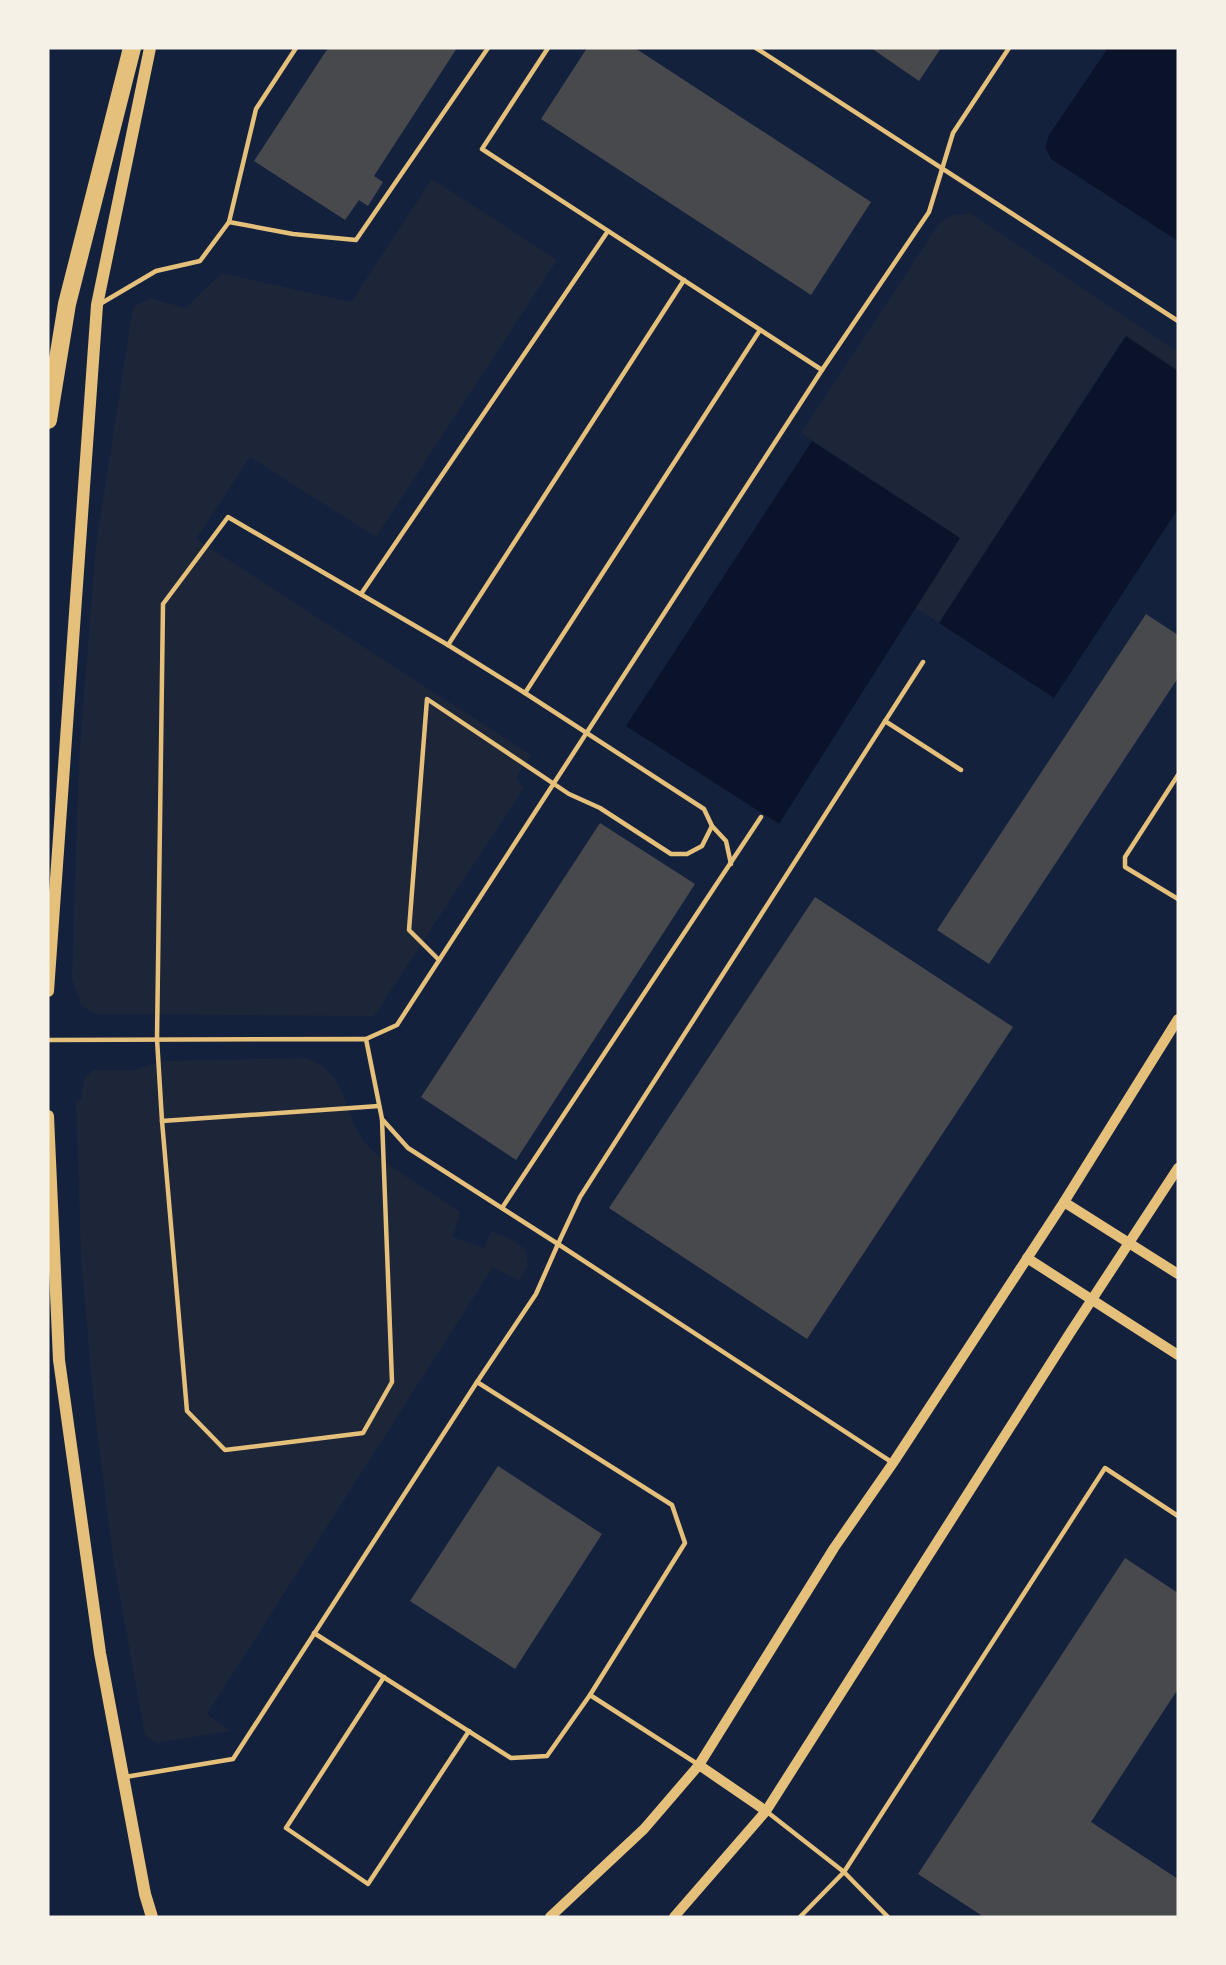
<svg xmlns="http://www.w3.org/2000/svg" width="1226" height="1965" font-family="'Roboto Condensed',sans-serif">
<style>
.green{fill:#1d2539}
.water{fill:#0b132b}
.building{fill:#48494c}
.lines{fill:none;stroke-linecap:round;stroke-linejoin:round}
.service{stroke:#e5c07b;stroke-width:4.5}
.tertiary{stroke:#e5c07b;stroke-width:10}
.secondary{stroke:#e5c07b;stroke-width:12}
.motorway{stroke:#e5c07b;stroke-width:18}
</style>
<rect width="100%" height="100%" fill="#14213d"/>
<!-- green -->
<g class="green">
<polygon points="432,179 557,260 376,537 250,457 196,539 531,755 519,773 517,780 524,788 374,1016 97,1014 81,1006 72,979 79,760 96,545 133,307 150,298 185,308 222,273 351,302"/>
<polygon points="970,213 1178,352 1178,371 1125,336 939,623 916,608 960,538 801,433 940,222 954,215"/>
<path d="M307,1058C314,1062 322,1064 327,1070C347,1089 347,1118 363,1140C381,1164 433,1193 460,1212L453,1237L484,1248L491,1231L511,1239L525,1249L528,1264L519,1281L493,1267L207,1714L231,1731L156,1743L145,1735L113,1558L95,1416L81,1258L76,1101L81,1100L84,1079L93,1070H135L163,1061Z"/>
</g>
<!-- water -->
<g class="water">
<polygon points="1108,48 1178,48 1178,241 1051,159 1045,147 1049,135"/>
<polygon points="1126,336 1178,371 1178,509 1054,698 939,623"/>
<polygon points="812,441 960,538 779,824 626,726"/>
</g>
<!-- building -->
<g class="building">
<polygon points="328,48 457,48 374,176 383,182 368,206 359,200 345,220 254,161"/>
<polygon points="587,48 635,48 871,202 811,295 541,119"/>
<polygon points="871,48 941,48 919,81"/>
<polygon points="1146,614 1178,635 1178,678 989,964 937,930"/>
<polygon points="600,823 695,884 516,1160 421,1097"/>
<polygon points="815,897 1013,1027 807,1339 609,1208"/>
<polygon points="498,1466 602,1534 515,1669 410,1601"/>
<polygon points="1125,1558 1178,1593 1178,1689 1091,1822 1178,1879 1178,1915 1177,1917 984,1917 918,1874"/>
</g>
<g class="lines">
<!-- service -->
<g class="service">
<polyline points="548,48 482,149 822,370"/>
<polyline points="756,48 1178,321"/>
<polyline points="229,222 293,234 356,240 488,48"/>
<polyline points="100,304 156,271 200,261 229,222 256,109 296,48"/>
<polyline points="361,594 608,231"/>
<polyline points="448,645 684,280"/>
<polyline points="525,693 760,330"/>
<polyline points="885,721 961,770"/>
<polyline points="1178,775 1125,857 1125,867 1178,899"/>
<polyline points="439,960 409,930 427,699 569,794 600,808 671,854 687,854 702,846 712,826"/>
<polyline points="366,1039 397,1025 822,370 929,212 953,133 1009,48"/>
<polyline points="48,1040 366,1039 382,1119 408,1148 558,1244 580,1197 923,662"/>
<polyline points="382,1119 392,1382 363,1433 225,1450 187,1411 162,1121 157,1039 163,604 228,517 448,645 525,693 704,809 712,826 726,841 731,864"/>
<polyline points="162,1121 379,1106"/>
<polyline points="502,1208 761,817"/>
<polyline points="477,1382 672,1505 685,1543 590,1695 699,1765"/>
<polyline points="314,1633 511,1758 547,1756 590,1695"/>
<polyline points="384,1677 286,1828 368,1884 469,1731"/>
<polyline points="125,1777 233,1759 477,1382 536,1294 558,1244 893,1463"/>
<polyline points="766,1811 844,1872 888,1917"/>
<polyline points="800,1917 844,1872 1105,1468 1178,1516"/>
</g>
<!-- tertiary -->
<g class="tertiary">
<polyline points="1064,1202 1178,1274"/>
<polyline points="1027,1258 1178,1355"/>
<polyline points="699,1765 766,1811"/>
<polyline points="550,1917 644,1829 699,1765 834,1548 893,1463 1064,1202 1178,1019"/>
<polyline points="674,1917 766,1811 1070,1333 1178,1168"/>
</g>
<!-- secondary -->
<g class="secondary">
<polyline points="48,991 97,305 150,48"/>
<polyline points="48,1116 59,1360 100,1653 145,1894 152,1917"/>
</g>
<!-- motorway -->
<polyline class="motorway" points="48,420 67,304 132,48"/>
</g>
<!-- border -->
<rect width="1226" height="1965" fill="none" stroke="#f6f1e7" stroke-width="99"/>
</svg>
